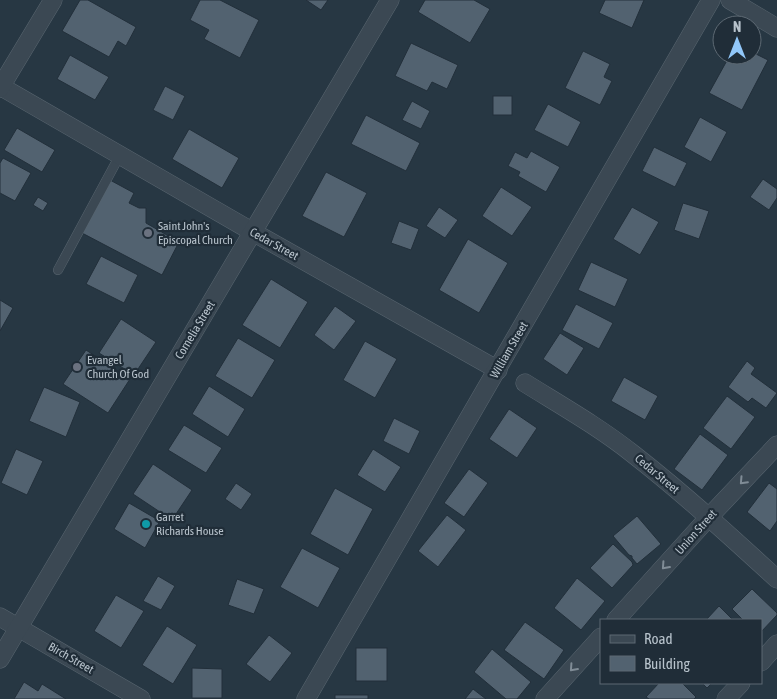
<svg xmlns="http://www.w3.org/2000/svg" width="777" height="699" font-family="'Asap Condensed',sans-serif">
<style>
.building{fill:#526270;stroke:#222f3a}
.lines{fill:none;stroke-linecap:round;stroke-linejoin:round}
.lane-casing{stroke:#596670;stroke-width:10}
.street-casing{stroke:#596670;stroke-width:19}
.lane{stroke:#3b4853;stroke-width:9}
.street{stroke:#3b4853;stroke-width:18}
.oneway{stroke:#808c96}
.worship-dot{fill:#6b7280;stroke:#202d38;stroke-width:2}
.culture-dot{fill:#0f9aa8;stroke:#202d38;stroke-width:2}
.labels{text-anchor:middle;stroke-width:4.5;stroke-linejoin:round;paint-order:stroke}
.poi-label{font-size:12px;fill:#b8c3cc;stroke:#202d38;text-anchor:start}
.street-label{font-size:12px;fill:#b8c3cc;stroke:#202d38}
</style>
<rect width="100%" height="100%" fill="#273743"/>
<!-- building -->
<g class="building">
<polygon points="80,0 88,0 136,27 126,46 118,41 109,57 62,31"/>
<polygon points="200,0 220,0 259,20 240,58 204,39 209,30 190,20"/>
<polygon points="306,0 328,0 321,10"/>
<polygon points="425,0 474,0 490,9 470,43 418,12"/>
<polygon points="605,0 644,0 632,28 599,13"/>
<polygon points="411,43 458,65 447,89 432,82 427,91 395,76"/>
<polygon points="583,51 610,64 604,77 612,81 600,105 565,88"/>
<polygon points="752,52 768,60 742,110 709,93 730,55 752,55"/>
<polygon points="70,55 109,77 95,100 57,79"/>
<polygon points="165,86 185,96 173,120 153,110"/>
<rect x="493" y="96" width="19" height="19"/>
<polygon points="412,101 430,111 421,129 402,120"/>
<polygon points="548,104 581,122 568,147 534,130"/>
<polygon points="366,115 420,143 406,171 351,144"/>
<polygon points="700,117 727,132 711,162 684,147"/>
<polygon points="17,128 55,150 42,172 4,150"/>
<polygon points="189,129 239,158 222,188 172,159"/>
<polygon points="654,147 687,163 675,187 642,171"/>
<polygon points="531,151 560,167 546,192 518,176 520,172 508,166 515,152 527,158"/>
<polygon points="3,158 31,173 15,201 0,193 0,163"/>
<polygon points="326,172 367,193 344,237 302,216"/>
<polygon points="763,179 777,189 777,198 769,210 750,197"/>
<polygon points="110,180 134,193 129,203 139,208 146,208 146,223 179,242 162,275 82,233"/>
<polygon points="501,187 532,207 512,236 482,216"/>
<polygon points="38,197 48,203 43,211 33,205"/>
<polygon points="683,203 709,211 699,239 674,230"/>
<polygon points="439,207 458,220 445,238 426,226"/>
<polygon points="632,207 659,222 640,255 613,239"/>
<polygon points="399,221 419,229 411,250 391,243"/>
<polygon points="468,239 508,263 479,313 439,290"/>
<polygon points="101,256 138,275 124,303 86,284"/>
<polygon points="591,262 628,279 615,307 578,290"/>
<polygon points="271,279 308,302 280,348 242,325"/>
<polygon points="0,300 13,308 0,331"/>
<polygon points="576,304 613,323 599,349 562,330"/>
<polygon points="335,306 356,321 334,350 314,335"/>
<polygon points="121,319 156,342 134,375 99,353"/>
<polygon points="560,333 584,348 567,375 543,359"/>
<polygon points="238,338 275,360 252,398 215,376"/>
<polygon points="365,341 397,359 375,398 343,380"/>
<polygon points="86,350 130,379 108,413 63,384"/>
<polygon points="747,361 755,368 751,374 777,393 766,408 752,398 748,402 728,387"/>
<polygon points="624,377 658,396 645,420 611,401"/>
<polygon points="209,386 245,409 228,437 192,414"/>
<polygon points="44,387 80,402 66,437 29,421"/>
<polygon points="727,396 755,417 731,449 703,428"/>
<polygon points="509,409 537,428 517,458 489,439"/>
<polygon points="394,418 420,431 409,454 383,441"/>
<polygon points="184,425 222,448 206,473 168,450"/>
<polygon points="700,434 728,455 702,490 674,469"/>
<polygon points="16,449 43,461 27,495 1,483"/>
<polygon points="373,449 401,467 385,492 357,475"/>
<polygon points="153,464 192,490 172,520 133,494"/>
<polygon points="469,469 488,483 464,517 444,503"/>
<polygon points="236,483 252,494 241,510 225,499"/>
<polygon points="769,483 777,489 777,521 770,531 747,512"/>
<polygon points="335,488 373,509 348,555 310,534"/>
<polygon points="129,503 160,521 145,548 114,529"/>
<polygon points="447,515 466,530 438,567 418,551"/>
<polygon points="637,516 661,544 637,564 632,558 632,556 629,555 613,536"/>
<polygon points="613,544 632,562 633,565 612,588 590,568"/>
<polygon points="302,548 340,568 318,608 280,587"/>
<polygon points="158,576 175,586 161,610 143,601"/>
<polygon points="577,578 605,601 581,630 554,608"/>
<polygon points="237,579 264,589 254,614 228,605"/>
<polygon points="752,589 777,613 777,615 761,632 761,620 743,620 732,609"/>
<polygon points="116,595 144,611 121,648 94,631"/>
<polygon points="719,606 733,620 706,620"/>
<polygon points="525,622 564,650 544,679 504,650"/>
<polygon points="167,626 197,645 173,684 142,665"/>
<polygon points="269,635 292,653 270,682 246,664"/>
<rect x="356" y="648" width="31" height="33"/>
<polygon points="492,649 531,682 517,699 506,699 474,672"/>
<polygon points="192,668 222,669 222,698 192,698"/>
<polygon points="24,682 38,691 42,684 66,699 14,699"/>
<polygon points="659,683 682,683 696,697 694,699 649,699 646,697"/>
<polygon points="702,683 712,683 707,688"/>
<polygon points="473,689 486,699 465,699"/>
<rect x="335" y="695" width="33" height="4"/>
</g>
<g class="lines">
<defs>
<polyline id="lane" points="58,270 120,155"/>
<g id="street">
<polyline points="730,0 777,28"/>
<polyline points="0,86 253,232 498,370"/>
<polyline points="0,88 53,0"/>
<path d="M525,383C562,406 599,427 633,454C683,493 730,536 777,579"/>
<polyline points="0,617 141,699"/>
<polyline points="616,620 709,517 777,445"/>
<polyline points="0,659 390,0"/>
<polyline points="761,662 777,644"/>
<polyline points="306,699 711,0"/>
<polyline points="545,699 601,637"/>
<polyline points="726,699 741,683"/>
</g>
</defs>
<!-- lane casing -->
<use href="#lane" class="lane-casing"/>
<!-- street casing -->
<use href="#street" class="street-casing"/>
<!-- lane -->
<use href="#lane" class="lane"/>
<!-- street -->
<use href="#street" class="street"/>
</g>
<!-- one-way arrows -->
<defs><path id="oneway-chevron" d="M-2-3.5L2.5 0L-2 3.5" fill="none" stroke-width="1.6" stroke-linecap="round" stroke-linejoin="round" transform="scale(1.25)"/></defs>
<g class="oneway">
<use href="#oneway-chevron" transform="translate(743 481) rotate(133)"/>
<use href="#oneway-chevron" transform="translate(665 566) rotate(132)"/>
<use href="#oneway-chevron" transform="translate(573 668) rotate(132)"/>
</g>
<!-- markers -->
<g class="worship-dot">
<circle cx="148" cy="233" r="5"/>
<circle cx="77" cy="367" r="5"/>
</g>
<circle class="culture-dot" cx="146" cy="524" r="5"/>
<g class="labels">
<!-- poi labels -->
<g class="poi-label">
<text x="158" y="230">Saint John's<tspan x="158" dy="14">Episcopal Church</tspan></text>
<text x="87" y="364">Evangel<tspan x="87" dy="14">Church Of God</tspan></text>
<text x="156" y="521">Garret<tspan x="156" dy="14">Richards House</tspan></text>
</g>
<!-- street labels -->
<g class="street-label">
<text transform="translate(274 244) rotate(29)" y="4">Cedar Street</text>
<text transform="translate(195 330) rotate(-59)" y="4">Cornelia Street</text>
<text transform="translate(509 350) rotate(-60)" y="4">William Street</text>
<text transform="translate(657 474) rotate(40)" y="4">Cedar Street</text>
<text transform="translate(696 532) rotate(-48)" y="4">Union Street</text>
<text transform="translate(71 658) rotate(30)" y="4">Birch Street</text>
</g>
</g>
<!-- legend -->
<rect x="600" y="619" width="162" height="65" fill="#202d38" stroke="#5d6973"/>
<rect x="610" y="635" width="25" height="8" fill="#3b4853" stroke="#5d6973"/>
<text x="644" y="644" font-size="15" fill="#b8c3cc">Road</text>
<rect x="610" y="656" width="25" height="15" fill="#526270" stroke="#5d6973"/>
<text x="644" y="669" font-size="15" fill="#b8c3cc">Building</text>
<!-- north arrow -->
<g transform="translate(737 40)"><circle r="24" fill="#202d38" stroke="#5d6973"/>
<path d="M0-4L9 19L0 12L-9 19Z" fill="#91c7f9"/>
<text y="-8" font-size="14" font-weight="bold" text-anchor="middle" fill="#b8c3cc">N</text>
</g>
</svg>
